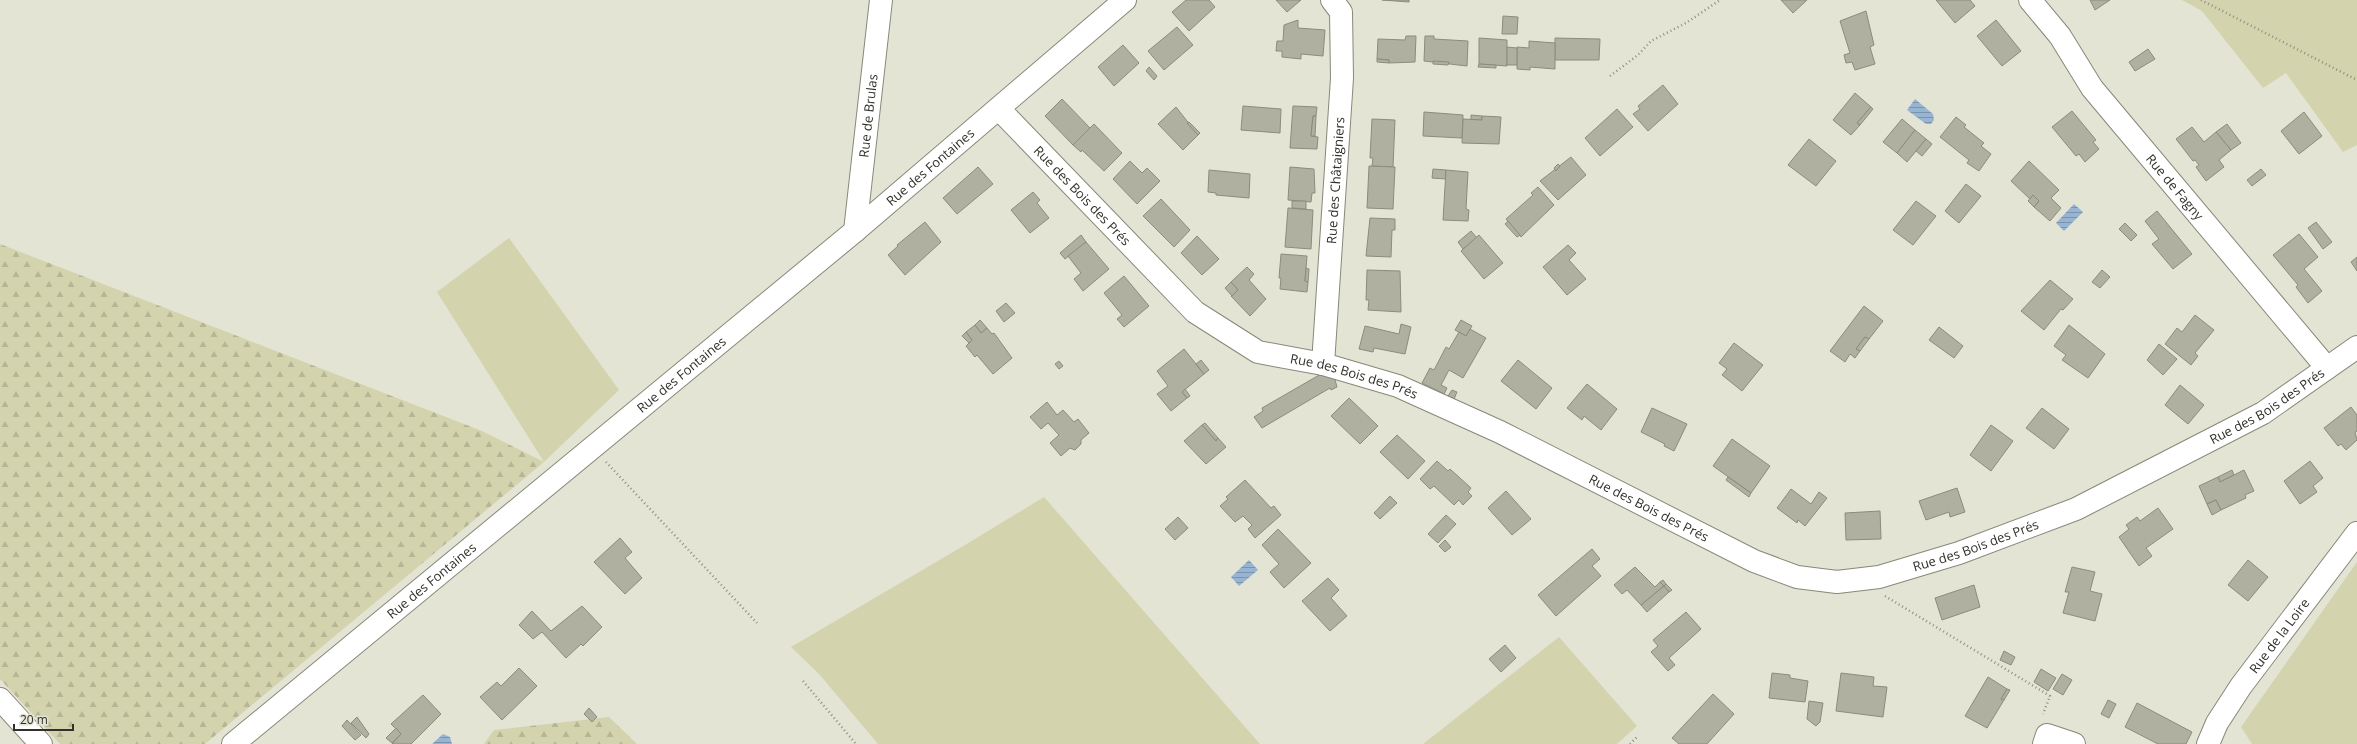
<svg xmlns="http://www.w3.org/2000/svg" width="2357" height="744" font-family="'Open Sans',sans-serif">
<style>
.grass{fill:#d3d4ad}
.forest{fill:url(#forest-firs)}
.water{fill:url(#water-rules)}
.building{fill:#afb0a0;stroke:#8c8c7d}
.lines{fill:none;stroke-linecap:round;stroke-linejoin:round}
.minor-casing{stroke:#888879;stroke-width:24}
.path{stroke:#8e8e83;stroke-width:2.5;stroke-dasharray:1 3;stroke-linecap:butt}
.minor{stroke:#fff;stroke-width:22}
.labels{text-anchor:middle;stroke-width:3.5;stroke-linejoin:round;paint-order:stroke}
.street-label{font-size:13px;fill:#31312b;stroke:#e3e4d3}
</style>
<defs>
<pattern id="forest-firs" width="22" height="20" patternUnits="userSpaceOnUse"><rect width="22" height="20" fill="#d3d4ad"/><path d="M5 1l3.5 6h-7zM16 11l3.5 6h-7z" fill="#b6b695"/></pattern>
<pattern id="water-rules" width="6" height="5" patternUnits="userSpaceOnUse"><rect width="6" height="5" fill="#97b5d2"/><path d="M0 2.5h6" fill="none" stroke="#7c94ab"/></pattern>
</defs>
<rect width="100%" height="100%" fill="#e3e4d3"/>
<!-- grass -->
<g class="grass">
<polygon points="2182,0 2357,0 2357,145 2343,152 2286,73 2263,88 2202,11"/>
<polygon points="509,238 619,390 544,462 437,292"/>
<polygon points="1044,497 1260,744 878,744 819,674 791,647 965,545"/>
<polygon points="2357,562 2357,744 2252,744 2241,727"/>
<polygon points="1559,637 1637,726 1617,744 1423,744"/>
</g>
<!-- forest -->
<g class="forest">
<polygon points="0,244 482,431 544,462 205,744 60,744 0,679"/>
<polygon points="609,717 637,744 484,744 494,730"/>
</g>
<!-- water -->
<g class="water">
<polygon points="1915,99 1933,114 1934,120 1931,124 1926,124 1907,110"/>
<polygon points="2074,204 2083,212 2064,231 2056,223"/>
<polygon points="1249,560 1258,570 1239,586 1231,577"/>
<polygon points="443,734 450,737 452,744 432,744"/>
</g>
<!-- building -->
<g class="building">
<polygon points="1186,0 1209,0 1215,7 1189,31 1172,12"/>
<polygon points="1276,0 1301,0 1287,12"/>
<polygon points="1382,0 1409,0 1409,2"/>
<polygon points="1781,0 1807,0 1793,13"/>
<polygon points="1936,0 1970,0 1975,6 1955,23"/>
<polygon points="2090,0 2110,0 2095,10"/>
<polygon points="1866,11 1874,45 1870,47 1875,64 1855,70 1852,62 1846,63 1844,55 1850,53 1840,21"/>
<polygon points="1503,16 1518,17 1517,34 1502,34"/>
<polygon points="1298,20 1298,28 1325,30 1323,56 1301,54 1301,59 1282,57 1282,51 1276,51 1277,41 1283,41 1284,25"/>
<polygon points="1996,20 2021,51 2002,66 1977,36"/>
<polygon points="1177,27 1193,45 1164,70 1148,51"/>
<polygon points="1406,36 1416,36 1415,62 1389,63 1389,60 1377,59 1378,39 1405,40"/>
<polygon points="1425,36 1434,36 1434,39 1468,41 1467,66 1424,61"/>
<polygon points="1479,38 1507,40 1507,66 1479,64"/>
<polygon points="1555,38 1600,39 1599,60 1555,60"/>
<polygon points="1529,41 1555,43 1555,69 1530,67 1530,70 1517,69 1517,47 1529,48"/>
<polygon points="1123,45 1139,63 1114,86 1098,67"/>
<polygon points="1507,47 1517,48 1517,65 1507,65"/>
<polygon points="2148,49 2155,59 2135,71 2129,62"/>
<polygon points="1377,59 1389,60 1389,63 1377,62"/>
<polygon points="1433,61 1449,62 1448,65 1433,64"/>
<polygon points="1479,64 1496,65 1496,68 1478,67"/>
<polygon points="1149,67 1157,76 1154,80 1146,71"/>
<polygon points="1663,85 1678,104 1648,131 1633,114 1640,109 1638,106"/>
<polygon points="1855,93 1871,107 1857,123 1860,125 1851,135 1833,120"/>
<polygon points="1062,99 1090,128 1073,145 1045,116"/>
<polygon points="1243,106 1281,109 1280,133 1241,130"/>
<polygon points="1293,106 1317,107 1316,116 1313,116 1311,136 1318,137 1317,149 1290,148"/>
<polygon points="1176,107 1198,135 1183,150 1158,124"/>
<polygon points="1871,107 1873,109 1860,125 1857,123"/>
<polygon points="1617,109 1633,127 1600,156 1585,138"/>
<polygon points="2072,111 2096,140 2093,142 2099,149 2085,162 2079,154 2076,156 2052,127"/>
<polygon points="1424,112 1463,115 1462,138 1423,136"/>
<polygon points="2304,112 2322,136 2299,154 2281,131"/>
<polygon points="1471,115 1482,116 1482,120 1471,120"/>
<polygon points="1313,116 1316,116 1315,136 1311,136"/>
<polygon points="1482,116 1501,117 1499,144 1462,143 1463,119 1482,120"/>
<polygon points="1956,117 1966,125 1964,127 1984,143 1981,146 1991,154 1979,171 1967,163 1969,160 1940,137"/>
<polygon points="1372,119 1395,120 1393,167 1372,166 1373,158 1370,158"/>
<polygon points="1902,119 1915,130 1897,153 1883,142"/>
<polygon points="1189,122 1200,133 1198,135 1187,123"/>
<polygon points="1094,124 1122,153 1104,171 1082,150 1081,152 1073,145"/>
<polygon points="2227,124 2241,143 2231,150 2216,132"/>
<polygon points="2192,127 2204,142 2216,132 2231,150 2219,160 2224,167 2206,181 2196,167 2199,165 2195,160 2193,161 2176,139"/>
<polygon points="1915,130 1926,139 1907,162 1897,153"/>
<polygon points="1809,139 1836,161 1816,186 1788,165"/>
<polygon points="1926,139 1932,144 1922,156 1916,151"/>
<polygon points="1571,157 1586,175 1558,200 1540,181"/>
<polygon points="1130,161 1142,173 1147,168 1160,181 1137,204 1113,179"/>
<polygon points="2029,161 2059,190 2051,198 2061,208 2050,221 2034,207 2039,201 2033,195 2030,199 2011,181"/>
<polygon points="1558,164 1560,166 1556,171 1554,168"/>
<polygon points="1369,166 1395,167 1393,209 1367,208"/>
<polygon points="978,167 993,184 957,214 943,198"/>
<polygon points="1290,167 1314,169 1315,193 1312,193 1311,202 1288,200"/>
<polygon points="1433,169 1446,170 1446,179 1432,178"/>
<polygon points="2261,169 2266,175 2252,186 2247,180"/>
<polygon points="1209,170 1250,174 1249,198 1216,195 1216,193 1208,192"/>
<polygon points="1446,170 1468,172 1466,209 1469,210 1468,221 1443,220"/>
<polygon points="1966,184 1981,196 1959,223 1945,211"/>
<polygon points="1538,187 1554,205 1521,237 1506,219 1533,195 1531,193"/>
<polygon points="1033,192 1040,200 1037,203 1049,218 1030,233 1011,210"/>
<polygon points="2033,195 2039,201 2034,207 2028,201"/>
<polygon points="1161,199 1190,230 1174,247 1143,216"/>
<polygon points="1292,201 1306,201 1306,209 1292,208"/>
<polygon points="1916,201 1936,216 1913,245 1893,230"/>
<polygon points="1288,208 1313,210 1311,249 1285,247"/>
<polygon points="2157,211 2192,254 2173,269 2152,244 2159,239 2145,221"/>
<polygon points="1370,218 1395,219 1395,230 1392,230 1391,257 1366,256"/>
<polygon points="1508,221 1520,235 1517,237 1505,224"/>
<polygon points="925,222 941,242 905,275 888,255 898,246 897,245"/>
<polygon points="2316,222 2332,242 2323,249 2308,228"/>
<polygon points="2125,223 2137,235 2131,241 2119,229"/>
<polygon points="1471,231 1477,238 1463,249 1458,242"/>
<polygon points="2299,234 2318,257 2304,269 2322,291 2308,303 2296,287 2298,285 2273,255"/>
<polygon points="1081,235 1086,242 1065,259 1060,253"/>
<polygon points="1479,235 1503,263 1484,279 1461,251"/>
<polygon points="1197,236 1219,259 1202,275 1181,253"/>
<polygon points="1086,242 1109,269 1083,291 1074,279 1081,273 1068,256"/>
<polygon points="1568,245 1576,253 1569,260 1586,279 1567,295 1543,267"/>
<polygon points="1281,254 1307,256 1305,281 1308,282 1307,292 1280,289 1281,278 1279,278"/>
<polygon points="2357,257 2357,271 2351,262"/>
<polygon points="1247,267 1254,274 1249,280 1266,299 1250,316 1231,296 1238,290 1231,282"/>
<polygon points="1306,268 1309,269 1308,282 1305,281"/>
<polygon points="1367,270 1400,271 1401,312 1368,310 1369,300 1366,300"/>
<polygon points="2102,270 2110,277 2100,288 2092,282"/>
<polygon points="1124,276 1149,306 1124,327 1117,319 1122,315 1104,293"/>
<polygon points="2050,280 2073,299 2063,310 2061,309 2044,330 2021,311"/>
<polygon points="1231,282 1238,290 1232,296 1225,288"/>
<polygon points="1006,303 1015,313 1004,322 996,311"/>
<polygon points="1864,306 1883,321 1869,339 1865,337 1856,349 1860,351 1855,358 1850,354 1845,362 1830,351"/>
<polygon points="2195,315 2214,330 2195,353 2198,356 2191,365 2165,344 2177,328 2182,332"/>
<polygon points="980,320 987,328 981,333 975,325"/>
<polygon points="1461,320 1472,326 1466,336 1455,330"/>
<polygon points="1401,324 1411,327 1405,354 1374,348 1373,352 1359,349 1365,326 1399,334"/>
<polygon points="975,325 981,333 987,328 992,334 994,333 1012,358 993,374 977,355 975,357 966,346 972,340 966,332"/>
<polygon points="2069,325 2105,354 2088,378 2062,360 2066,355 2054,346"/>
<polygon points="1939,327 1963,346 1954,358 1929,340"/>
<polygon points="1470,329 1486,338 1463,378 1449,370 1441,385 1447,388 1444,394 1422,383 1430,368 1434,370 1446,347 1449,349 1459,332 1466,336"/>
<polygon points="966,332 972,340 969,343 962,336"/>
<polygon points="1865,337 1869,339 1860,351 1856,349"/>
<polygon points="1734,343 1763,365 1742,391 1722,375 1727,369 1719,363"/>
<polygon points="2159,344 2177,359 2163,375 2147,360"/>
<polygon points="1184,349 1204,374 1182,392 1187,398 1171,411 1157,394 1168,386 1157,371"/>
<polygon points="1201,360 1209,370 1204,374 1196,364"/>
<polygon points="1518,360 1552,388 1536,409 1501,381"/>
<polygon points="1059,361 1063,366 1059,369 1055,364"/>
<polygon points="1321,374 1334,376 1337,387 1331,390 1330,388 1262,428 1254,417 1263,411 1262,408"/>
<polygon points="1587,384 1617,409 1601,430 1584,416 1582,420 1567,408"/>
<polygon points="2180,385 2204,405 2188,424 2165,405"/>
<polygon points="1185,389 1190,396 1187,398 1182,392"/>
<polygon points="1452,390 1457,392 1454,399 1448,396"/>
<polygon points="1349,398 1378,426 1360,444 1331,416"/>
<polygon points="1047,402 1057,415 1063,410 1074,422 1078,419 1089,433 1081,440 1081,444 1075,450 1070,448 1061,456 1050,443 1059,435 1048,423 1041,429 1030,417"/>
<polygon points="2351,407 2357,415 2357,431 2355,432 2357,440 2346,450 2341,444 2338,446 2324,428"/>
<polygon points="1652,408 1687,424 1674,451 1664,446 1665,444 1641,432"/>
<polygon points="2042,408 2069,429 2054,449 2026,428"/>
<polygon points="1205,423 1218,438 1216,441 1202,425"/>
<polygon points="1202,425 1216,441 1218,438 1226,447 1206,464 1184,441"/>
<polygon points="1991,425 2013,441 1991,471 1970,455"/>
<polygon points="1397,435 1425,461 1408,479 1380,452"/>
<polygon points="1732,439 1770,466 1751,493 1713,466"/>
<polygon points="1437,461 1448,471 1450,469 1471,488 1468,492 1472,496 1463,505 1459,500 1454,505 1434,486 1430,489 1420,479"/>
<polygon points="2310,461 2323,478 2313,486 2317,492 2300,504 2284,481"/>
<polygon points="2232,470 2234,475 2220,482 2218,477"/>
<polygon points="2244,470 2254,491 2245,495 2246,498 2221,510 2216,500 2207,504 2199,486 2218,477 2220,482"/>
<polygon points="1728,477 1751,493 1749,497 1726,480"/>
<polygon points="1245,480 1271,508 1274,506 1281,515 1255,538 1248,529 1252,525 1243,516 1235,522 1220,506 1228,499 1226,497"/>
<polygon points="1957,488 1965,512 1950,517 1949,512 1926,520 1919,501"/>
<polygon points="1791,489 1811,504 1819,492 1827,498 1805,526 1798,520 1797,523 1777,508"/>
<polygon points="1506,491 1531,519 1512,535 1488,508"/>
<polygon points="1390,496 1397,503 1380,519 1374,513"/>
<polygon points="2216,500 2221,510 2212,515 2207,504"/>
<polygon points="2158,508 2173,529 2146,548 2152,556 2139,566 2119,537 2129,529 2126,525 2137,517 2140,521"/>
<polygon points="1880,511 1881,539 1846,540 1845,513"/>
<polygon points="1446,515 1456,524 1438,543 1428,534"/>
<polygon points="1178,517 1188,528 1175,540 1165,529"/>
<polygon points="1278,529 1311,563 1284,588 1270,572 1279,564 1262,545"/>
<polygon points="620,538 632,552 625,558 642,578 625,594 594,562"/>
<polygon points="1445,540 1451,547 1445,552 1439,546"/>
<polygon points="1592,549 1600,559 1592,566 1601,576 1556,616 1538,595"/>
<polygon points="2248,560 2268,577 2248,601 2228,585"/>
<polygon points="1635,567 1655,587 1660,582 1664,586 1641,605 1627,590 1622,594 1614,585"/>
<polygon points="2072,567 2095,572 2090,591 2102,594 2095,621 2063,613 2069,592 2065,592"/>
<polygon points="1328,578 1339,590 1331,598 1347,616 1330,631 1302,601"/>
<polygon points="1663,580 1666,584 1664,586 1660,582"/>
<polygon points="1666,584 1672,590 1669,592 1664,586"/>
<polygon points="1974,585 1980,607 1942,620 1935,598"/>
<polygon points="1664,586 1669,592 1647,612 1641,605"/>
<polygon points="582,606 602,627 583,646 581,644 566,658 542,632 533,639 519,625 532,611 551,631"/>
<polygon points="1686,612 1701,629 1669,658 1675,665 1668,671 1651,652 1658,646 1653,640"/>
<polygon points="1505,645 1516,658 1501,672 1489,659"/>
<polygon points="2004,651 2015,657 2011,665 2000,660"/>
<polygon points="519,668 537,686 502,720 480,697 497,682 501,686"/>
<polygon points="2041,669 2056,678 2048,691 2034,682"/>
<polygon points="1772,673 1790,675 1790,678 1808,681 1805,702 1769,698"/>
<polygon points="1841,673 1874,677 1873,686 1887,687 1883,717 1836,711"/>
<polygon points="2062,674 2072,680 2063,695 2053,689"/>
<polygon points="1988,677 2007,689 2001,699 2004,700 1987,728 1965,716"/>
<polygon points="2007,689 2010,690 2004,700 2001,699"/>
<polygon points="1713,694 1734,714 1707,744 1679,744 1672,738"/>
<polygon points="423,695 441,714 411,744 392,744 401,734 391,724"/>
<polygon points="2108,700 2116,704 2109,718 2101,714"/>
<polygon points="1809,701 1823,703 1820,722 1816,726 1807,719"/>
<polygon points="2137,703 2192,732 2186,744 2158,744 2125,727"/>
<polygon points="589,708 597,717 592,722 584,714"/>
<polygon points="357,717 369,734 366,738 351,723"/>
<polygon points="347,720 361,735 355,740 342,726"/>
<polygon points="396,728 401,734 392,743 386,738"/>
</g>
<g class="lines">
<defs>
<g id="minor">
<path id="s1" d="M2030,0L2060,36L2092,88L2327,368"/>
<path id="s2" d="M999,109L1195,312L1258,352L1323,364L1398,386L1500,432L1754,561L1797,577L1837,582L1879,577L1959,553L2076,509L2263,413L2357,347"/>
<path id="s3" d="M855,231L881,0"/>
<path id="s4" d="M1323,364L1342,78L1341,12L1332,0"/>
<polyline points="0,699 41,744"/>
<path id="s5" d="M233,744L855,231L1125,0"/>
<polyline points="2044,744 2047,735 2074,744"/>
<path id="s6" d="M2208,744L2217,723L2241,686L2357,533"/>
</g>
</defs>
<!-- minor casing -->
<use href="#minor" class="minor-casing"/>
<!-- path -->
<g class="path">
<polyline points="2201,0 2357,80"/>
<polyline points="1610,76 1638,55 1651,41 1686,23 1720,0"/>
<polyline points="606,462 757,623"/>
<polyline points="1885,596 2050,696 2043,714"/>
<polyline points="803,681 856,744"/>
<polyline points="1630,744 1638,736"/>
</g>
<!-- minor -->
<use href="#minor" class="minor"/>
</g>
<g class="labels">
<!-- street labels -->
<g class="street-label">
<text dy="5" stroke="none"><textPath href="#s3" startOffset="116">Rue de Brulas</textPath></text>
<text dy="5" stroke="none"><textPath href="#s5" startOffset="905">Rue des Fontaines</textPath></text>
<text dy="5" stroke="none"><textPath href="#s4" startOffset="184">Rue des Châtaigniers</textPath></text>
<text dy="5" stroke="none"><textPath href="#s1" startOffset="237">Rue de Fagny</textPath></text>
<text dy="5" stroke="none"><textPath href="#s2" startOffset="120">Rue des Bois des Prés</textPath></text>
<text dy="5" stroke="none"><textPath href="#s5" startOffset="581">Rue des Fontaines</textPath></text>
<text dy="5" stroke="none"><textPath href="#s2" startOffset="456">Rue des Bois des Prés</textPath></text>
<text dy="5" stroke="none"><textPath href="#s2" startOffset="1452">Rue des Bois des Prés</textPath></text>
<text dy="5" stroke="none"><textPath href="#s2" startOffset="780">Rue des Bois des Prés</textPath></text>
<text dy="5" stroke="none"><textPath href="#s2" startOffset="1128">Rue des Bois des Prés</textPath></text>
<text dy="5" stroke="none"><textPath href="#s5" startOffset="257">Rue des Fontaines</textPath></text>
<text dy="5" stroke="none"><textPath href="#s6" startOffset="130">Rue de la Loire</textPath></text>
</g>
</g>
<!-- scale -->
<path d="M14 724v6h59v-6" fill="none" stroke="#31312b" stroke-width="2"/>
<text x="20" y="724" font-size="12" fill="#31312b" stroke="#e3e4d3" stroke-width="3" paint-order="stroke">20 m</text>
</svg>
